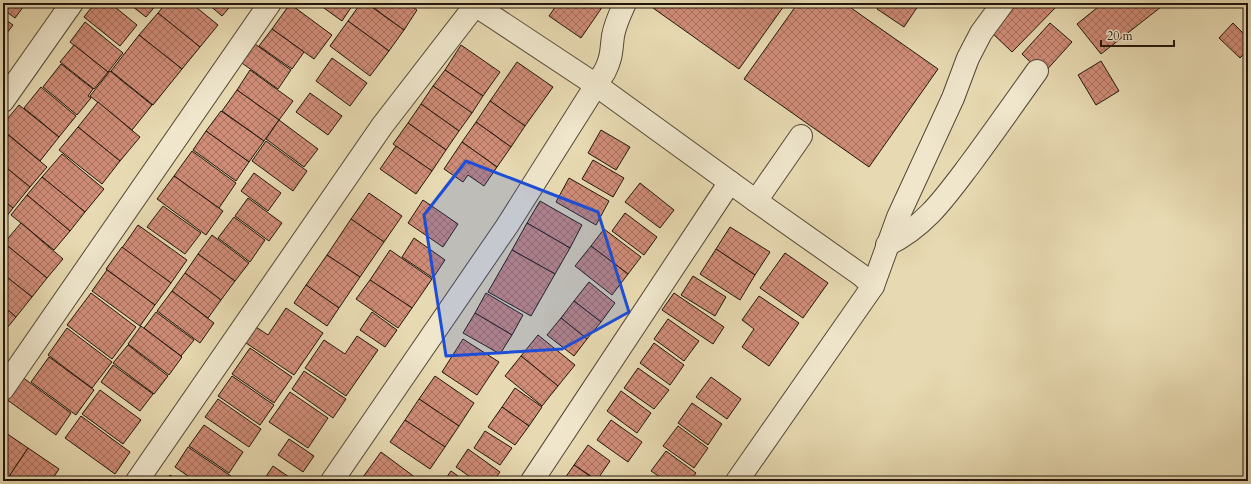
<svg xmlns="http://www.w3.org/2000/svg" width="1251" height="484" font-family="Cardo,serif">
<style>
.building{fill:url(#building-cross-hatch);stroke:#22170b}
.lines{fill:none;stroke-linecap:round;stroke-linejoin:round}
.minor-casing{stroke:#534834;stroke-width:24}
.minor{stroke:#efe6cc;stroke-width:22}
.marked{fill:#1d4ed8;fill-opacity:0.2;stroke:#1d4ed8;stroke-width:3;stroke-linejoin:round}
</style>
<defs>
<pattern id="building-cross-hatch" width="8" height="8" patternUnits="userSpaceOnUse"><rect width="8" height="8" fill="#cf8c77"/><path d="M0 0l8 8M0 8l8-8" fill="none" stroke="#a87160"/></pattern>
</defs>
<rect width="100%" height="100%" fill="#e7d9b1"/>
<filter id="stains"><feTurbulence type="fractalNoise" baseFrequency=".005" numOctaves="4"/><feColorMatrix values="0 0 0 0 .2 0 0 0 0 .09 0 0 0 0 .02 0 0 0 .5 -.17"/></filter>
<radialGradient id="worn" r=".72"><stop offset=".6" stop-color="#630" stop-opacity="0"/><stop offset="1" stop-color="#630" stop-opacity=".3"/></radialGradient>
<!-- building -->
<g class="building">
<polygon points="3,3 26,3 15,18 3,9"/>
<polygon points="95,3 110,3 137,25 120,46 84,17"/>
<polygon points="128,3 158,3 146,17"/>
<polygon points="166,3 191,3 218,25 200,47 158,13"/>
<polygon points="207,3 233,3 222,16"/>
<polygon points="317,3 354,3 342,21"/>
<polygon points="361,3 366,3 404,30 389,51 348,21"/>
<polygon points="367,3 407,3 417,10 404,30"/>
<polygon points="558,3 605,3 581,38 549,16"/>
<polygon points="656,3 786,3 739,69 653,8"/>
<polygon points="798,3 844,3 938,69 869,167 744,79"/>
<polygon points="881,3 920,3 904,27 877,9"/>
<polygon points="1013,3 1060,3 1012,52 988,29"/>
<polygon points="1103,3 1166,3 1101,54 1077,24"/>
<polygon points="290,4 332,35 314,59 272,29"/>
<polygon points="158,13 200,47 182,69 139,35"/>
<polygon points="3,18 13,25 3,38"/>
<polygon points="348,21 389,51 370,76 330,46"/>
<polygon points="85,22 123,53 108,72 70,42"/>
<polygon points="1050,23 1072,42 1043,74 1022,54"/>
<polygon points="1233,23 1248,38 1248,50 1240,58 1219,38"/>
<polygon points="272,29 304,52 292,69 259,46"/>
<polygon points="139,35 182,69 153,105 111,71"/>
<polygon points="248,39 291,70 278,89 235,58"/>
<polygon points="74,45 108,72 94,89 60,62"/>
<polygon points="461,45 500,72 483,96 445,70"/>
<polygon points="332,58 367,83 350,106 316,81"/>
<polygon points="1101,61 1119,91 1096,105 1078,75"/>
<polygon points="517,62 553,87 525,126 490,101"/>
<polygon points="61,64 93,89 88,96 91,98 77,115 43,87"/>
<polygon points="250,70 293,101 279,120 237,90"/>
<polygon points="445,70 483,96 472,113 433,86"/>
<polygon points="110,71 152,105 132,130 90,96"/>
<polygon points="433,86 472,113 459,131 421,104"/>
<polygon points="41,87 76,116 59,137 24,108"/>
<polygon points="237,90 279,120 264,141 222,111"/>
<polygon points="310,93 342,116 328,135 296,112"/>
<polygon points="490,101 525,126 511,147 476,122"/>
<polygon points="98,102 140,137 120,161 78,127"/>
<polygon points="421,104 459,131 446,150 408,123"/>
<polygon points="19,105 59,137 40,161 3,130 3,124"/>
<polygon points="221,111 264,141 249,162 206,131"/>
<polygon points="279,120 318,149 304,167 266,139"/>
<polygon points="476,122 511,147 497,167 462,142"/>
<polygon points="408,123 446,150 432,171 393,144"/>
<polygon points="78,127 120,161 102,184 59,150"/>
<polygon points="601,130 630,147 616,170 588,153"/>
<polygon points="206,131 249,162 236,181 193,150"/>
<polygon points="7,134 47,167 30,187 3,165 3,139"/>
<polygon points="266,141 307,171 293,191 252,161"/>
<polygon points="462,142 497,167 484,186 468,175 463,182 444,169"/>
<polygon points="396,146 432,171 416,194 380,169"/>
<polygon points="192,151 236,183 219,208 174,176"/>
<polygon points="62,154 104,189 85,212 42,177"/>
<polygon points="593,160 624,178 613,197 582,179"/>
<polygon points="3,165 30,187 13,208 3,200"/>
<polygon points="254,173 281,193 268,211 241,191"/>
<polygon points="174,176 223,211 206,235 157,199"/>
<polygon points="42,177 85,212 70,231 27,195"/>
<polygon points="569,178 609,201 596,225 556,202"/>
<polygon points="640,183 674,210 660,228 625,202"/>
<polygon points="369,193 402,216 384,242 351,219"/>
<polygon points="27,195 70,231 54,250 11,215"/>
<polygon points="248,198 282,223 269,241 235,216"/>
<polygon points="3,200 13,208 3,221"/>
<polygon points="423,200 458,224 443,247 408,223"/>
<polygon points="540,201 582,225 570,248 527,223"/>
<polygon points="163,206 201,233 185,254 147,227"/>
<polygon points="625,213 657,237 644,255 612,231"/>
<polygon points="234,217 265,240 250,262 218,238"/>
<polygon points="351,219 384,242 360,277 327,255"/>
<polygon points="21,223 63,259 47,278 4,243"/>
<polygon points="527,223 570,248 555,274 512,250"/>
<polygon points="138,225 187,260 171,283 122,248"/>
<polygon points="730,227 770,252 755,275 716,249"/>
<polygon points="604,229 641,257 628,274 591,246"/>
<polygon points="212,235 249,263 235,281 198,254"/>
<polygon points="414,238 445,260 433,278 402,257"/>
<polygon points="4,243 47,278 32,297 3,274 3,245"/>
<polygon points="591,246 628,274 612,295 575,266"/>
<polygon points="122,247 171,283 155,305 106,269"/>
<polygon points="716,249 755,275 740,300 700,274"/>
<polygon points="390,250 432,279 412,308 370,280"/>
<polygon points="512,250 555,274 531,316 488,292"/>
<polygon points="785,253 828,283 803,318 760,288"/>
<polygon points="198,254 235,281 221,300 185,273"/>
<polygon points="327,255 360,277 339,308 306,285"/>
<polygon points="107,270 155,305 140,326 92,291"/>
<polygon points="185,273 221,300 208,318 172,291"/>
<polygon points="3,274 32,297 16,317 3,306"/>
<polygon points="693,276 726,297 715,316 681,295"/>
<polygon points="370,280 412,308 398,328 356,299"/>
<polygon points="589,282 615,303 601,322 574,301"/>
<polygon points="306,285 339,308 327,326 294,303"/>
<polygon points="172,291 214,323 200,343 157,311"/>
<polygon points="91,293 136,327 112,359 67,325"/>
<polygon points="486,293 523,315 512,335 475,313"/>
<polygon points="674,293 724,327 713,344 662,310"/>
<polygon points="759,296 799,323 769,366 742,347 754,329 742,320"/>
<polygon points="574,301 601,322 587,339 561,318"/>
<polygon points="3,306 16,317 3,333"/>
<polygon points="286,308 323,333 294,375 243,341 253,325 268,335"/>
<polygon points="156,312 194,340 181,356 144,328"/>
<polygon points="372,312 397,330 385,347 360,330"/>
<polygon points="475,313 512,335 500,354 463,333"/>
<polygon points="561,318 587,339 574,356 547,335"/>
<polygon points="668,319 699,341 684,361 654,339"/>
<polygon points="141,326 182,357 169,375 128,344"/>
<polygon points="67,328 112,362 92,388 48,355"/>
<polygon points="538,335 575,365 558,386 521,356"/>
<polygon points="357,336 378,350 346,396 305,368 324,340 345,354"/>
<polygon points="463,339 499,362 477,395 442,372"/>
<polygon points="654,343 684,365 670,385 640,363"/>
<polygon points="128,345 168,376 154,394 113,363"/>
<polygon points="250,348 292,377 274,403 232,374"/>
<polygon points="521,356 558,386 542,406 505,376"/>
<polygon points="49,357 94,390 76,415 31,382"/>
<polygon points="113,365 153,394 140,411 101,382"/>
<polygon points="638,368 669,390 654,409 624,388"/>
<polygon points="304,371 346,399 333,418 292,389"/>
<polygon points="232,376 274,405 260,425 218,396"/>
<polygon points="435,376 474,403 459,426 419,399"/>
<polygon points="22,377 71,413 56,435 6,399"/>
<polygon points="711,377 741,399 727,419 696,397"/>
<polygon points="515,388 542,407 529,426 502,407"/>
<polygon points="100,390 141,420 123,444 82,414"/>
<polygon points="621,391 651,413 637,433 607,411"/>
<polygon points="290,392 328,418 308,448 269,422"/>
<polygon points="218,399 261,429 249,447 205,417"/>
<polygon points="419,399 459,426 445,447 405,420"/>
<polygon points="692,403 722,424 708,445 678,423"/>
<polygon points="502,407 529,426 515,445 488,427"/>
<polygon points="81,416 130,452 115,474 65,438"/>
<polygon points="405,420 445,447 430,469 390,442"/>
<polygon points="611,420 642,442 628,462 597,440"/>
<polygon points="204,425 243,452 229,473 189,446"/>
<polygon points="678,426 708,448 694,468 663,446"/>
<polygon points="3,431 28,448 6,481 3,481"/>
<polygon points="485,431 512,448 500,465 474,448"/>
<polygon points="289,439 314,456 303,472 278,455"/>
<polygon points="588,445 610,461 597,480 574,465"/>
<polygon points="188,447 231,476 228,481 195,481 175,467"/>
<polygon points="28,448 59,469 51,481 6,481"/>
<polygon points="468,449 500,472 493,481 476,481 456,467"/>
<polygon points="666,451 696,473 690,481 666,481 651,471"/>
<polygon points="381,452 420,481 368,481 363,477"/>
<polygon points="574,465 597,481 563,481"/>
<polygon points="273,466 295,481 263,481"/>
<polygon points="451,471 465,481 444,481"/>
<polygon points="170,475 179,481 166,481"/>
<polygon points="234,476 242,481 231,481"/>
</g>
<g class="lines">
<defs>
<g id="minor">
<polyline points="472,3 596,85 756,201 861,275 873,286 737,481"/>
<polyline points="3,101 72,3"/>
<polyline points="756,201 801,136"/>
<path d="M887,245C926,226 946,196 971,163C993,133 1015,102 1037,71"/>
<polyline points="873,286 898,217 953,98 968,58 981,33 1003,3"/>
<polyline points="3,389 270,3"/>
<polyline points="137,481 382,126 477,3"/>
<path d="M332,481L507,226L605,71C612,57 611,51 613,36C615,24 620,14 625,3"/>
<polyline points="532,481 730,182"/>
</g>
</defs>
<!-- minor casing -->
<use href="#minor" class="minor-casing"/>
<!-- minor -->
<use href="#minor" class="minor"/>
</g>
<!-- marked area -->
<path class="marked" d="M466,161L598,212L629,312L562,349L446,356L424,215Z"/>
<!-- margin -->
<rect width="1251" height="484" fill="none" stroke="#e7d9b1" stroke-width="16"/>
<rect x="4" y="4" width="1243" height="476" fill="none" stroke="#22170b" stroke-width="2"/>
<rect x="8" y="8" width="1235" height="468" fill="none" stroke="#22170b"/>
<!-- scale -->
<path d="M1101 40v6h73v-6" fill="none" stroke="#22170b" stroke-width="2"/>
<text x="1107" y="40" font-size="12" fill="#22170b" stroke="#efe6cc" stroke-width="3" paint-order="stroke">20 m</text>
<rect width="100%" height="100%" filter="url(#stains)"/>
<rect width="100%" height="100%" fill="url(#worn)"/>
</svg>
